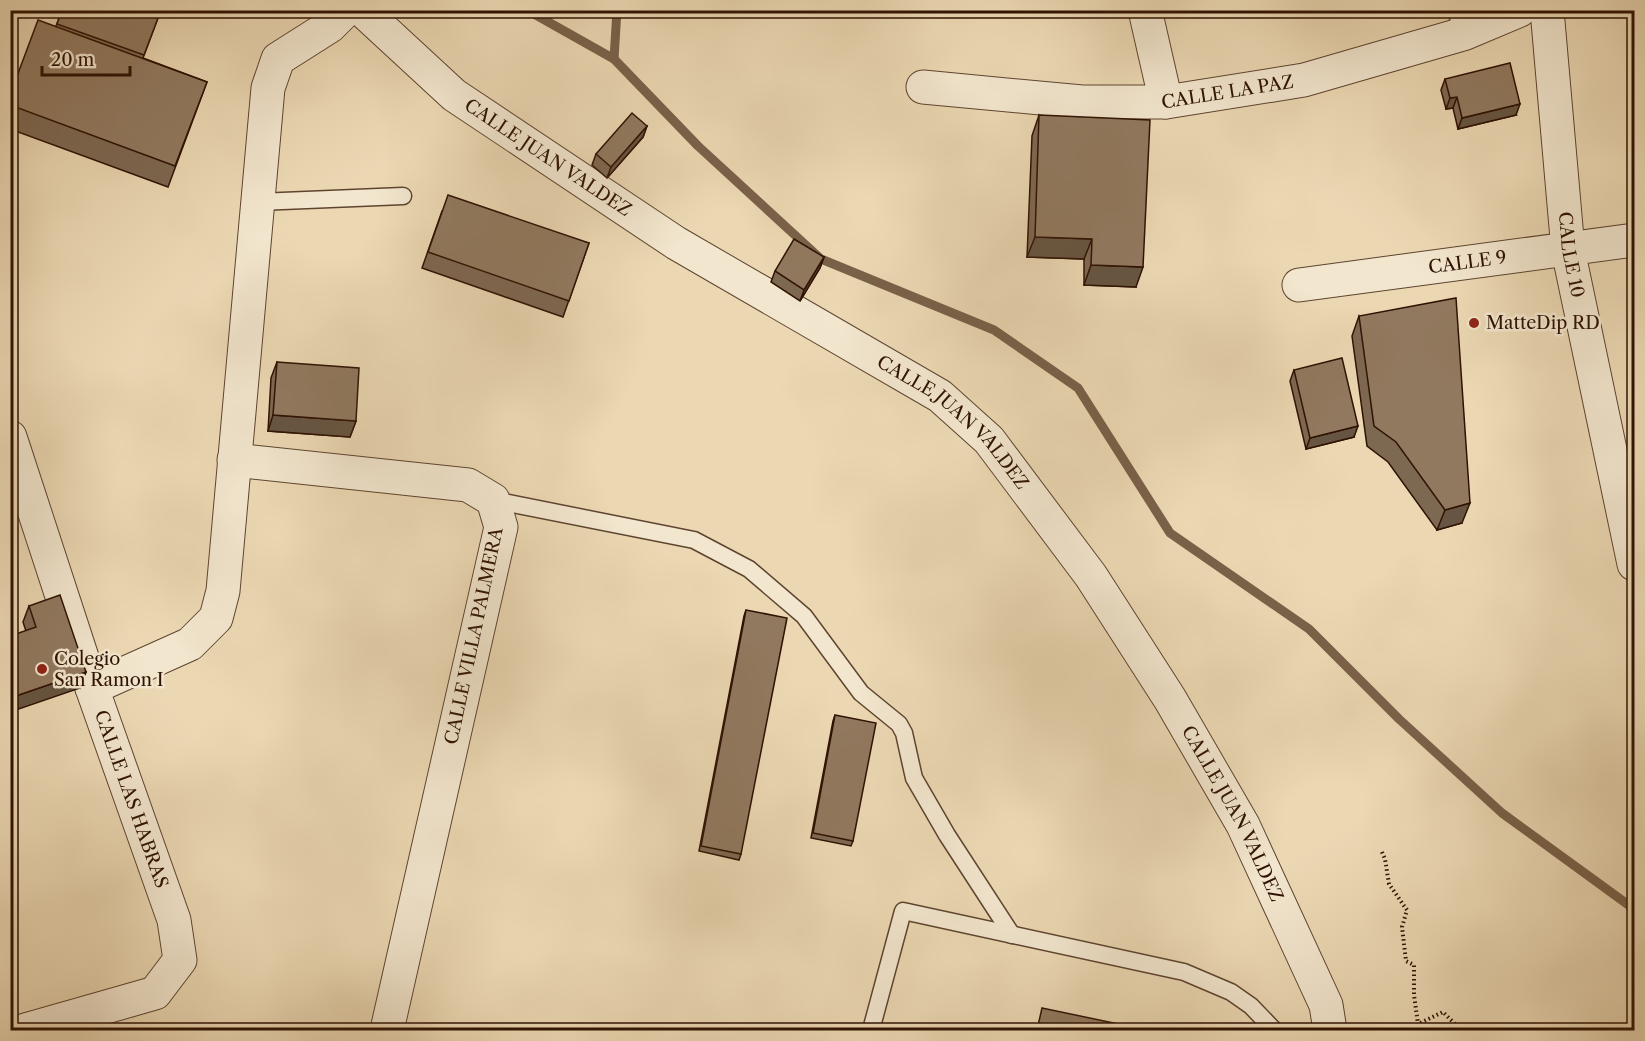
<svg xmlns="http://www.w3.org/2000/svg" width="1645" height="1041" font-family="'Libre Caslon Text',serif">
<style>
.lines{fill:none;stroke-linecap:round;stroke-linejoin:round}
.stream{stroke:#796149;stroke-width:9}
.lane-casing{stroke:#5e442f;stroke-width:19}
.street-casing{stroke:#5e442f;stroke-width:35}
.path{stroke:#2f1203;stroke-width:4;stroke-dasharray:1.5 3;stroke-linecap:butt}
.lane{stroke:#f2e6ce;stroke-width:16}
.street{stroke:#f2e6ce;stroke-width:33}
.wall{fill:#7d6852;stroke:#2f1203;stroke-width:1.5}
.shaded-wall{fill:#665542;stroke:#2f1203;stroke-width:1.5}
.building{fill:#91795f;stroke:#2f1203;stroke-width:1.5}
.poi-dot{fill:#8f2418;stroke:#f2e6ce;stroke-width:2}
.labels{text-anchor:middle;stroke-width:5;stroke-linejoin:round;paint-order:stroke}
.street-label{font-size:18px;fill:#2f1203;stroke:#f2e6ce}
.poi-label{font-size:18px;fill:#2f1203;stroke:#f2e6ce;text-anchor:start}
</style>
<rect width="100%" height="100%" fill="#ebd8b3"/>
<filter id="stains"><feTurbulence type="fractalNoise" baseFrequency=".00333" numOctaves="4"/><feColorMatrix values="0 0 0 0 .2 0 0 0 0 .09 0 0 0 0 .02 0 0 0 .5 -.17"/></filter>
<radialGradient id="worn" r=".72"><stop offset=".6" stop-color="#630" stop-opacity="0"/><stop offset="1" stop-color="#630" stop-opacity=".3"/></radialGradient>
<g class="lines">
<!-- stream -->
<g class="stream">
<polyline points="527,10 614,59 698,146 821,259 994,330 1078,388 1170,533 1309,629 1399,719 1502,813 1634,909"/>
<polyline points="614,59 617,10"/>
</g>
<defs>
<g id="lane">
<polyline points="1456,10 1463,34"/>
<polyline points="258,202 403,196"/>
<polyline points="493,500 694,540 749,569 804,616 861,693 899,724 904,733 914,778 947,835 1012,935"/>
<polyline points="871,1030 903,911 1184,972 1231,992 1251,1006 1274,1030"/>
</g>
<g id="street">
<path id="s1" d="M362,10L454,95L676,243L940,396L989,440L1091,576L1170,699L1243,825L1326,1005L1330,1030"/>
<polyline points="1145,10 1166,102"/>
<path id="s2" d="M1547,10L1568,250L1634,564"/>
<path id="s3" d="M923,87L1082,102H1166L1304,80L1463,34L1520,10"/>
<path id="s4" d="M1299,285L1634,240"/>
<path id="s5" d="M10,437L92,688L174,920L180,960L155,993L25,1030"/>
<polyline points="234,460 468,485 493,500 501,527 387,1030"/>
<polyline points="92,688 190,644 216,618 223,591 268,88 278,59 330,26 346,10"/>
</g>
</defs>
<!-- lane casing -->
<use href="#lane" class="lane-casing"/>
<!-- street casing -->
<use href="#street" class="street-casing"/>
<!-- path -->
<g class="path">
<polyline points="1382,852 1385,859 1389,884 1407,910 1402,927 1406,961 1414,965 1414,995 1418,1024"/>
<polyline points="1378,1030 1378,1026"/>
<polyline points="1420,1030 1418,1024 1443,1012 1456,1025 1457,1030"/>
</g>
<!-- lane -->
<use href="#lane" class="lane"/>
<!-- street -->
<use href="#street" class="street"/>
</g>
<!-- wall -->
<g class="wall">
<polygon points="62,10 158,18 143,58 207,82 168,187 10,129 10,95 56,26"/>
<polygon points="1445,79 1516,115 1458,129 1453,108 1446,109 1441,90"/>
<polygon points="1039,115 1136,287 1084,285 1084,259 1027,257 1032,136"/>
<polygon points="647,126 643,137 607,178 592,165 596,154"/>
<polygon points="442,211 589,243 563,317 422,268"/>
<polygon points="824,257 820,268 800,301 771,282 775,271"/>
<polygon points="1359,316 1462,523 1437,530 1388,462 1367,446 1352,336"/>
<polygon points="277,362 356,421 350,437 268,431 271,378"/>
<polygon points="1294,370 1354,437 1306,449 1290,381"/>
<polygon points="29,606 86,672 80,688 26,631 23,622"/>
<polygon points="746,610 741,854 739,860 699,851 744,616"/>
<polygon points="835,715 853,841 851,846 811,838 833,721"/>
</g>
<!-- shaded-wall -->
<g class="shaded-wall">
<polygon points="1457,97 1453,108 1446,109 1450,98"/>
<polygon points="1520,104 1516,115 1458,129 1462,118"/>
<polygon points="647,126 643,137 607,178 611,167"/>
<polygon points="1035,237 1092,239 1084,259 1027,257"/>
<polygon points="824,257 820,268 800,301 804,290"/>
<polygon points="1091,265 1143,267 1136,287 1084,285"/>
<polygon points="273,415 356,421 350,437 268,431"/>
<polygon points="1358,426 1354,437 1306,449 1310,438"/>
<polygon points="1470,503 1462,523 1437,530 1445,510"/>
<polygon points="86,672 80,688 10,712 10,698"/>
<polygon points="15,727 10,738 10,728"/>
</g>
<!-- building -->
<g class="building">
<polygon points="62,10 138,10 158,18 144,55 57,24"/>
<polygon points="38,20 207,82 175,166 10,105 10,95"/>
<polygon points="1510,63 1520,104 1462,118 1457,97 1450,98 1445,79"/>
<polygon points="632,113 647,126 611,167 596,154"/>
<polygon points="1039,115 1150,120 1143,267 1091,265 1092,239 1035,237"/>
<polygon points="448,195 589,243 569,301 428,252"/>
<polygon points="794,239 824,257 804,290 775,271"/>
<polygon points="1456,298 1470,503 1445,510 1396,442 1374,426 1359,316"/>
<polygon points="1342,358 1358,426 1310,438 1294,370"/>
<polygon points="277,362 359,368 356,421 273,415"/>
<polygon points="60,595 86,672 10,698 10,636 36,627 29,606"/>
<polygon points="746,610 787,618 741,854 701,846"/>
<polygon points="10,715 15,727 10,728"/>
<polygon points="835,715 876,723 853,841 813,833"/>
<polygon points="1042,1008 1147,1030 1037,1030"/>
</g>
<!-- markers -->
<g class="poi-dot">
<circle cx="1474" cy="323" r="6"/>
<circle cx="42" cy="669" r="6"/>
</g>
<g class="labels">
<!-- street labels -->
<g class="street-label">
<text dy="6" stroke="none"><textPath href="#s3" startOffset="306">CALLE LA PAZ</textPath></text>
<text dy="6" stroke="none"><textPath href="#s1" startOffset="238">CALLE JUAN VALDEZ</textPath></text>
<text dy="6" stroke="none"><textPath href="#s2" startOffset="246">CALLE 10</textPath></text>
<text dy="6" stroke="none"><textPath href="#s4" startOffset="170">CALLE 9</textPath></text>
<text dy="6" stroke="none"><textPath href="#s1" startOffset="724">CALLE JUAN VALDEZ</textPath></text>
<text transform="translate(474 636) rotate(-78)" y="6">CALLE VILLA PALMERA</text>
<text dy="6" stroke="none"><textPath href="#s5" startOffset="382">CALLE LAS HABRAS</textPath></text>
<text dy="6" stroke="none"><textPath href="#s1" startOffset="1210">CALLE JUAN VALDEZ</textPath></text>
</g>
<!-- poi labels -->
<g class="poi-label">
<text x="1486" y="329">MatteDip RD</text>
<text x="54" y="665">Colegio<tspan x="54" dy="21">San Ramon I</tspan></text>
</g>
</g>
<!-- margin -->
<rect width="1645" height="1041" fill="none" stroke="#ebd8b3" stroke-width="36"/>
<rect x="12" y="12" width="1621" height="1017" fill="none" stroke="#2f1203" stroke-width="3"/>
<rect x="18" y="18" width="1609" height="1005" fill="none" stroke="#2f1203" stroke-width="1.5"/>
<!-- scale -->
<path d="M42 66v9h88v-9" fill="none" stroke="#2f1203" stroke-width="3"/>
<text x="51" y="66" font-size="18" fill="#2f1203" stroke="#f2e6ce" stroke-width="4.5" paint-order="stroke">20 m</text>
<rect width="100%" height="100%" filter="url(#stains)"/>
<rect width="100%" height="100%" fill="url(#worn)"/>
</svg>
